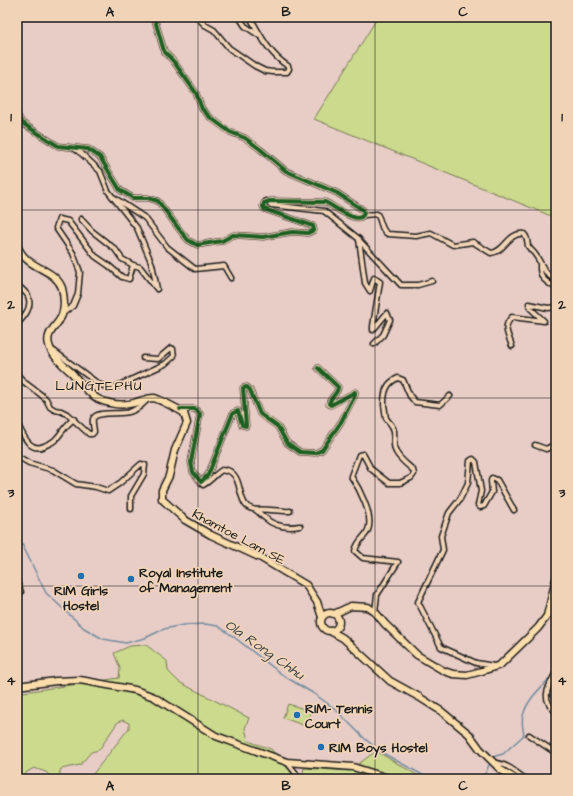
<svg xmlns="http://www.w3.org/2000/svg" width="573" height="796" font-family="'Architects Daughter',sans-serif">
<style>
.green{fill:#cbda8d;stroke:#747b54}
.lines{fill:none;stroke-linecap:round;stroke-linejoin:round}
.stream{stroke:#718c9f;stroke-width:1.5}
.minor-casing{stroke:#1c1c1c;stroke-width:7}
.primary-casing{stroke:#1c1c1c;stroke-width:9}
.minor{stroke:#f1d4b7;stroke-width:4}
.primary{stroke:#fbddab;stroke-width:6}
.cycleway-casing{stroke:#f1d4b7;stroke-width:6}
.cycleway{stroke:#1b5e20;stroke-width:4}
.grid{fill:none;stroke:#1c1c1c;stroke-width:1;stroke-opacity:0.55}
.poi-dot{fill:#1f6fb2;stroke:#f1d4b7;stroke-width:1.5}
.labels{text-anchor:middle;stroke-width:3.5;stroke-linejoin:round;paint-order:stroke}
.street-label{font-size:13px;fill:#1c1c1c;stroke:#f1d4b7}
.poi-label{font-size:13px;font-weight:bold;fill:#1c1c1c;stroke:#f1d4b7;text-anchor:start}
.neighbourhood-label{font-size:14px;letter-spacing:1px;fill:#1c1c1c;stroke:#f1d4b7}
.water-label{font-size:14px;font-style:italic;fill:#384148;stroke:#f1d4b7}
.neatline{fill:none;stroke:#1c1c1c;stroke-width:1.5}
.grid-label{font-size:13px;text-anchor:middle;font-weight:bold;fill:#1c1c1c}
</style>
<rect width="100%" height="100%" fill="#e8ccc6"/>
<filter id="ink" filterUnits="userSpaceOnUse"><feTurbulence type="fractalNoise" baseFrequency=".025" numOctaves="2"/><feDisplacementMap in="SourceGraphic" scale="8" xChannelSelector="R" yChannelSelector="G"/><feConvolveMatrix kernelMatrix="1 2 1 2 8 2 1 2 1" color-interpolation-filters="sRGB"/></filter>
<g filter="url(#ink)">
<!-- green -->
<g class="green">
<polygon points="378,17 556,17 556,218 314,119"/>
<polygon points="146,645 167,661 168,671 179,682 249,718 245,728 248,741 271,749 295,777 303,773 304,768 349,771 376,751 424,779 89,779 129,728 129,723 122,720 117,723 99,750 91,752 80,765 61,769 60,771 60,779 52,779 46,772 34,768 27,772 24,776 24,779 17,779 17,693 119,678 120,668 114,653 130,646"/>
<polygon points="288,704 311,711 306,726 283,718"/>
</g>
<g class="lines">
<!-- stream -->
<g class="stream">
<polyline points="17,534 46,593 84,628 103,639 126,643 145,638 164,629 183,625 205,624 218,626 234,637 284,676 316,695 335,709 364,738 381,752 428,778 432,779"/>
<path d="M492,757L503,754L524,735C523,729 521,721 523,716C527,699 541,688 552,676"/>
<polyline points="472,779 485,774 489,765"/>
</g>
<defs>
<g id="minor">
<path d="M197,17L205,25L214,30L229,48L255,66L265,71L273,72H287L289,69L288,66C270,55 260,35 250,17"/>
<polyline points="239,17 245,26 260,36"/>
<polyline points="17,30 17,36"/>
<path d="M17,114L22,123L58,146L88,149L100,157L120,190L133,198H148L158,201L182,233L188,240L197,245L222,241L233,235L263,237L292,232L308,233L314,230L313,226L264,209L263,206L264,203L270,201L325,202C334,206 360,227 364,213L363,210L337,193L286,171L260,149L245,138L230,132L211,118L202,109L196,93L174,62L164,51L154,17"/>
<polyline points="113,197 145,218 167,247 195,269 224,266 231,278"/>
<polyline points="266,201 271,205 324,211 359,239 365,283 370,291 374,278 380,282 373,326 373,330 387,313 390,320 383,335 374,344"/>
<path d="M364,215L377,214C382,221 380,230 388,234L416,236L431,233L453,245L473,242L491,253C505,252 508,232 524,234C528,238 527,241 528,246C530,249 532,251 534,253C543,264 542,273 556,280"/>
<polyline points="81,219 92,231 115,249 122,259 133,265"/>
<polyline points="359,240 401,285 418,285 432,281"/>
<path d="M540,264C539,278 545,281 556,288"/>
<path d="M17,284C20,288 26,292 28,296C33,307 24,317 17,324"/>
<polyline points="63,313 73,306 78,294 80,272 73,253 56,228 59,219 68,221 95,256 108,265 122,277 129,279 133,265 140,267 157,289 152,264 137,228 108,191 100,171 82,154 75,149"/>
<path d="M512,346C508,334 502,327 512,317L544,321L530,308L529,304L548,308L556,307"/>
<polyline points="54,351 100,385 113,388 165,364 174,356 173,349 171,348 158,359 143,358"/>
<path d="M17,374L24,382L40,394L46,399L50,407L55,410L61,411L67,414L89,434H92L94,432C94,428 92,422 93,419C96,410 121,415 129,412C137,410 142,405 147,400"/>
<path d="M180,409H195L200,414L191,462L193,472L201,482L208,475L233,413L238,411L242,425L246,426L243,388L247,387L250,390L260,414L278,427L287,443L300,452L315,453L322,450L341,422L355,395V392L331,405L329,404C330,397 338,394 338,387L318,368"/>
<path d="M17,423C23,434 29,453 44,446C48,444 52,443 55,440C62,433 65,425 74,419"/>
<polyline points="535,445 546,449 552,446 556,441"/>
<polyline points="17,456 29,463 53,470 76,484 96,487 108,491 120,483 141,464 145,465 144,474 131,496 131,509"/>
<path d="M201,482L203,485C211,481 215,474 222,470L225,471L227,470C241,475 238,493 245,504C248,509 251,508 256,510C259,512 262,516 265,518C275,527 288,528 300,526"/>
<path d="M256,510C262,508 282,512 290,511"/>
<polyline points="17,582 21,592 17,597"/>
<path d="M375,612L377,595L398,562L363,558L355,551C358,539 365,538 368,530C374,516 359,488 351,476L359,455L363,454L371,469L389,483H400L411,478L414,474L413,470C407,464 400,460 396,452C392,446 395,438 394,431C393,425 389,423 386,418C385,414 385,409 384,405C384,392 386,383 398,378L403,380L410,396L415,402L440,405L450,396"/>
<polyline points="494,666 476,663 441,647 418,602 443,550 441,536 449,513 460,499 468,483 470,461 473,459 476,462 481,491 478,505 480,507 484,506 492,492 491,481 492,478 497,480 514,510"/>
<path d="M556,672C548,688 540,698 556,712"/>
<polyline points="529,735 556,753"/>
<polyline points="287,762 298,776 302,779"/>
<path d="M494,763C506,763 516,772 525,779"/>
</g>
<g id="primary">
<path d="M17,245C26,270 54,267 62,288C64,296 65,308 62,315C58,326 45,332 49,345C51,354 65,367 72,373C79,382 88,393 98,399C109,404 122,406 134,403C141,401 147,398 154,398C159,399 180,410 184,413L187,423L175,450L169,476L162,490V499L164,501L185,520L211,535L261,558L306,585L317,602L322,617"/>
<circle cx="330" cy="622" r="9"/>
<polyline points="334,614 351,606 368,607 375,612 385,624 417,655 444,671 453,674 467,675 482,671 500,665 538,628 547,616 556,579"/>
<polyline points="332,632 343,638 390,681 419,697 441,711 469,734 480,749 501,770 516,779"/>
<polyline points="17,686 56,681 80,680 135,690 154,697 216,736 287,762 353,767 391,779"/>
</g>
</defs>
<!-- minor casing -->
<use href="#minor" class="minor-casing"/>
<!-- primary casing -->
<use href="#primary" class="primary-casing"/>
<!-- minor -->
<use href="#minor" class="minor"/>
<!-- primary -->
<use href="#primary" class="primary"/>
<defs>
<g id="cycleway">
<path d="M17,114L22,123L58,146L88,149L100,157L120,190L133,198H148L158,201L182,233L188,240L197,245L222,241L233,235L263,237L292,232L308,233L314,230L313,226L264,209L263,206L264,203L270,201L325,202C334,206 360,227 364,213L363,210L337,193L286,171L260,149L245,138L230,132L211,118L202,109L196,93L174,62L164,51L154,17"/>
<path d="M180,409H195L200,414L191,462L193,472L201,482L208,475L233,413L238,411L242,425L246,426L243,388L247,387L250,390L260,414L278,427L287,443L300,452L315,453L322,450L341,422L355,395V392L331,405L329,404C330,397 338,394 338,387L318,368"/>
</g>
</defs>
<!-- cycleway casing -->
<use href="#cycleway" class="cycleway-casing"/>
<!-- cycleway -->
<use href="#cycleway" class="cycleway"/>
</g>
</g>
<!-- grid -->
<path class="grid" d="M198,17V779M375,17V779M17,210H556M17,398H556M17,586H556"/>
<!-- markers -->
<g class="poi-dot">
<circle cx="81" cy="576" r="4"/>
<circle cx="131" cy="579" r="4"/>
<circle cx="297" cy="715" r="4"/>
<circle cx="321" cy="747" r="4"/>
</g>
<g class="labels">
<!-- street labels -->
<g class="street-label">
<text transform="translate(239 536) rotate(28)" y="5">Khamtoe Lam SE</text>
</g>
<!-- poi labels -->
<g class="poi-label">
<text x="139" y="577">Royal Institute<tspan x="139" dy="15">of Management</tspan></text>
<text x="81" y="595" text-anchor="middle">RIM Girls<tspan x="81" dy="15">Hostel</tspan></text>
<text x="305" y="713">RIM- Tennis<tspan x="305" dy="15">Court</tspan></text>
<text x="329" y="752">RIM Boys Hostel</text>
</g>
<!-- neighbourhood labels -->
<g class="neighbourhood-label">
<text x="99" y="390">LUNGTEPHU</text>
</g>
<!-- water labels -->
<g class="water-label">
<text transform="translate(265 649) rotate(35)" y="5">Ola Rong Chhu</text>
</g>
</g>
<!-- margin -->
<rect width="573" height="796" fill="none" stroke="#f1d4b7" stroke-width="44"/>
<rect x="22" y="22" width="529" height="752" class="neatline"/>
<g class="grid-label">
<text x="110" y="16">A</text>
<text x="286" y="16">B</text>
<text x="463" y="16">C</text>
<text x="11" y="121">1</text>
<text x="562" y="121">1</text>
<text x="11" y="309">2</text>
<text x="562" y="309">2</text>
<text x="11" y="497">3</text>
<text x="562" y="497">3</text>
<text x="11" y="685">4</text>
<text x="562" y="685">4</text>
<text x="110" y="790">A</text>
<text x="286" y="790">B</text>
<text x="463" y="790">C</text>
</g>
</svg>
